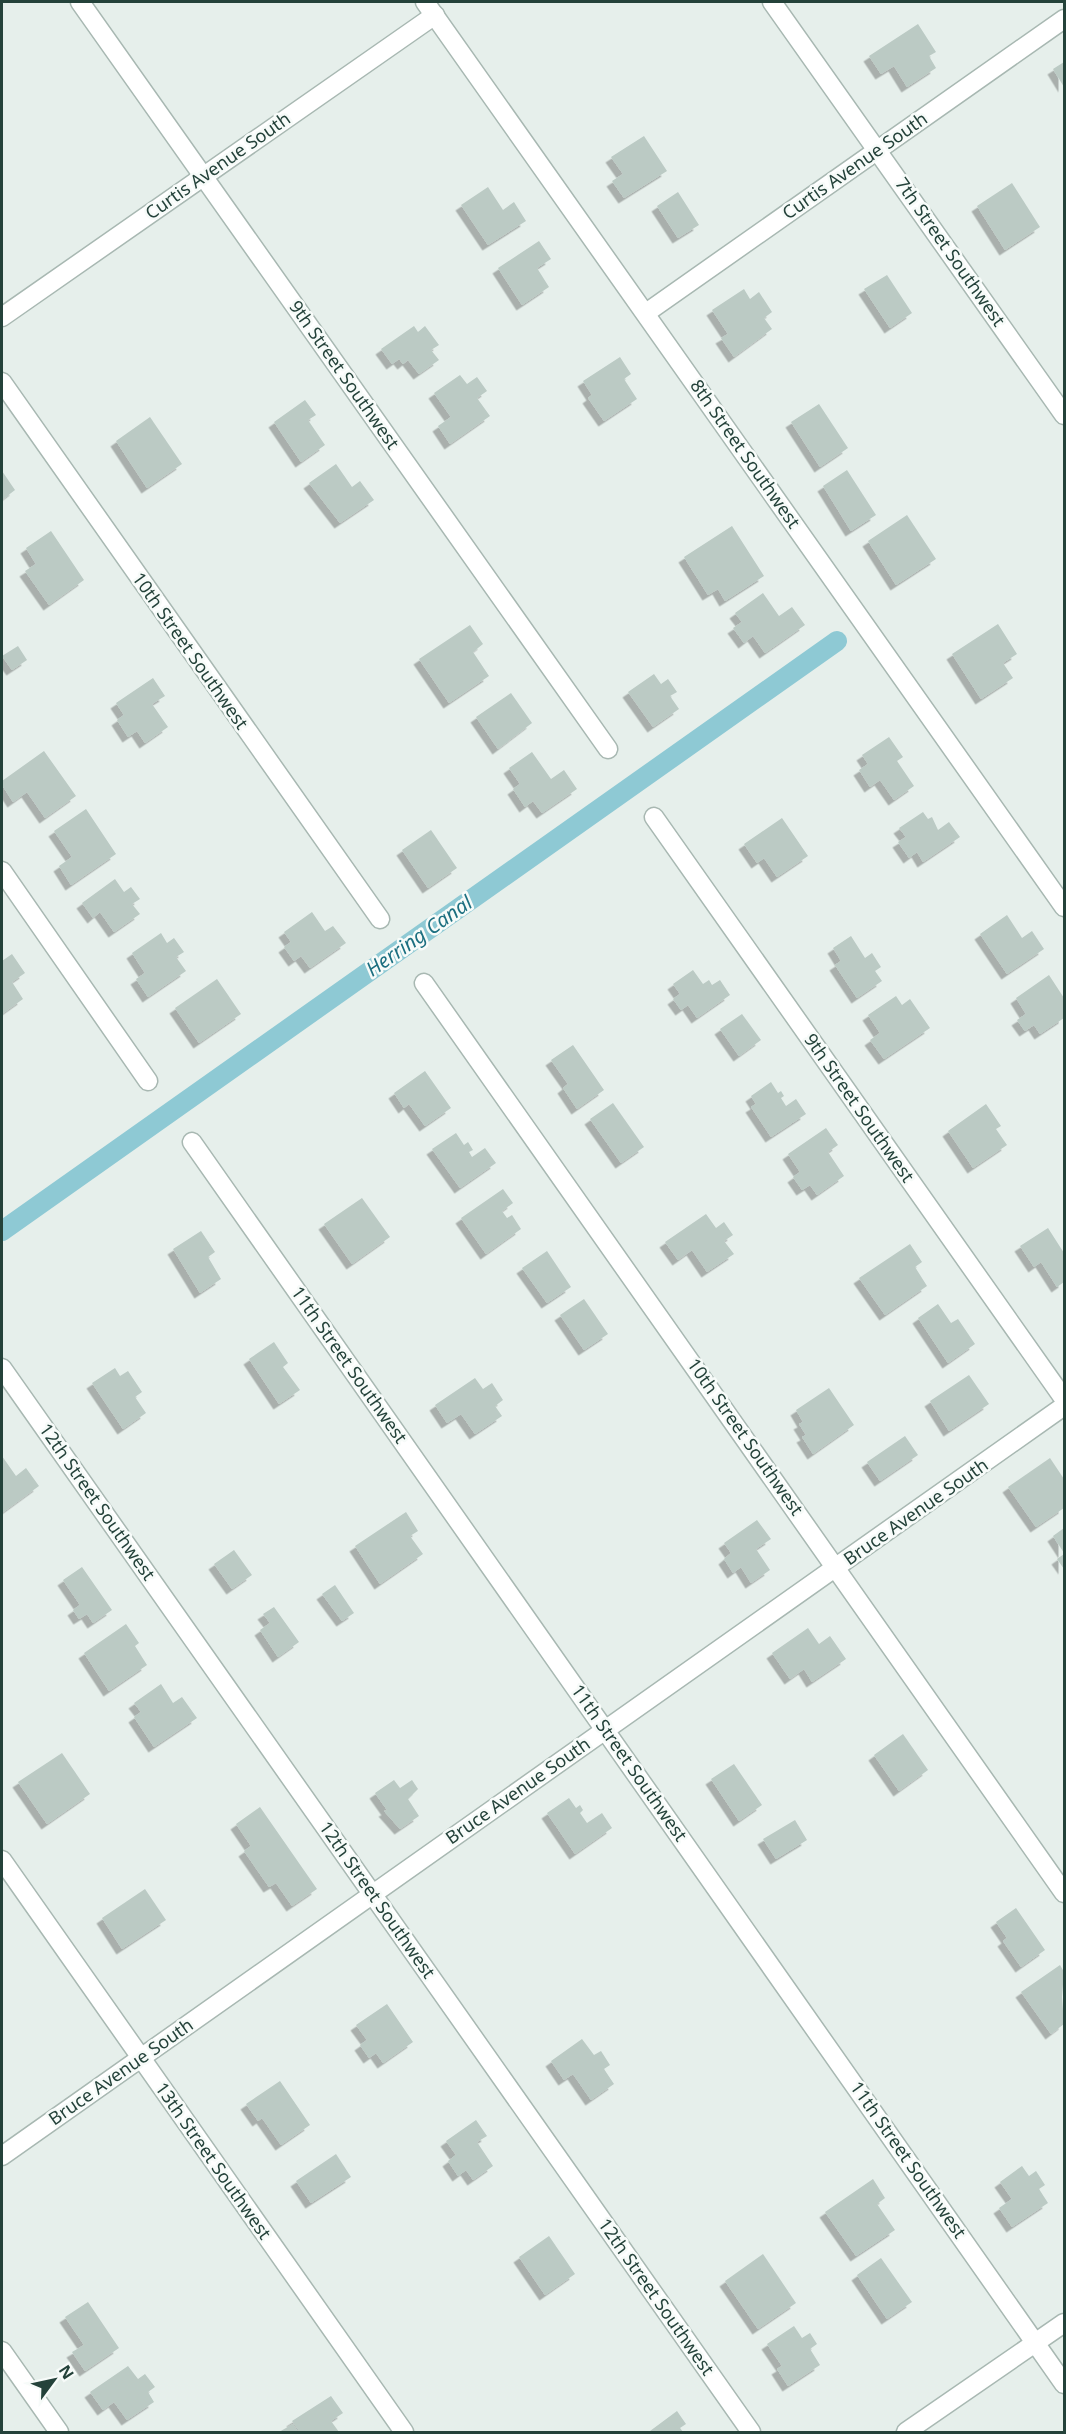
<svg xmlns="http://www.w3.org/2000/svg" width="1066" height="2434" font-family="'Noto Sans',sans-serif">
<style>
.lines{fill:none;stroke-linecap:round;stroke-linejoin:round}
.canal{stroke:#8ec9d4;stroke-width:20}
.building{fill:#bbcac4;filter:url(#shadow)}
.street-casing{stroke:#a8b8b2;stroke-width:21}
.street{stroke:#fff;stroke-width:18}
.labels{text-anchor:middle;stroke-width:5;stroke-linejoin:round;paint-order:stroke}
.street-label{font-size:18px;fill:#24423a;stroke:#f7fbf9}
.water-label{font-size:20px;font-style:italic;fill:#1c6f80;stroke:#f7fbf9}
</style>
<defs>
<filter id="shadow"><feDropShadow dx="-5.5" dy="5.5" stdDeviation="0" flood-color="#0004"/></filter>
</defs>
<rect width="100%" height="100%" fill="#e6efeb"/>
<g class="lines">
<!-- canal -->
<polyline class="canal" points="2,1231 837,641"/>
</g>
<!-- building -->
<g class="building">
<polygon points="918,24 936,52 929,56 936,68 907,87 894,66 881,74 869,56"/>
<polygon points="1064,62 1064,87 1053,69"/>
<polygon points="644,136 667,171 624,198 612,181 623,174 611,157"/>
<polygon points="1012,183 1040,227 1005,250 977,206"/>
<polygon points="488,187 503,210 514,202 526,221 488,245 461,205"/>
<polygon points="678,192 699,225 678,238 657,206"/>
<polygon points="539,241 551,259 537,268 549,287 522,305 498,268"/>
<polygon points="887,275 912,313 890,328 864,289"/>
<polygon points="744,289 750,299 759,292 772,312 764,318 772,329 734,357 721,338 728,334 712,310"/>
<polygon points="414,326 418,332 425,326 439,345 431,350 439,360 419,374 408,360 403,364 399,359 392,364 381,349"/>
<polygon points="620,357 631,374 624,379 637,399 604,421 588,398 592,395 583,381"/>
<polygon points="460,375 467,384 477,377 487,391 477,398 490,416 450,444 438,426 451,417 434,393"/>
<polygon points="305,400 316,415 308,420 325,445 301,462 274,422"/>
<polygon points="819,404 848,448 820,467 791,422"/>
<polygon points="150,417 182,464 147,488 116,441"/>
<polygon points="336,464 352,487 360,481 374,500 340,523 309,483"/>
<polygon points="847,470 876,515 851,531 823,486"/>
<polygon points="2,471 15,490 2,500"/>
<polygon points="907,515 936,559 896,585 868,541"/>
<polygon points="732,526 764,576 725,601 718,589 708,595 684,557"/>
<polygon points="51,531 84,580 49,605 25,571 36,564 26,548"/>
<polygon points="763,593 779,616 792,607 805,625 765,653 753,636 744,643 733,628 742,622 735,613"/>
<polygon points="998,624 1017,654 1003,663 1013,678 981,699 952,654"/>
<polygon points="470,625 483,644 473,652 489,676 449,703 419,659"/>
<polygon points="18,646 27,660 12,670 2,656"/>
<polygon points="654,674 661,684 668,679 677,692 670,696 679,709 653,727 628,692"/>
<polygon points="153,678 165,696 152,704 168,727 145,743 137,731 128,737 117,720 124,715 116,703"/>
<polygon points="511,693 532,723 498,749 476,717"/>
<polygon points="889,737 903,757 897,761 914,786 894,800 880,780 870,787 859,770 868,764 862,755"/>
<polygon points="44,751 76,796 45,818 27,792 13,802 2,785 2,781"/>
<polygon points="532,752 551,779 564,770 577,789 542,813 533,801 525,807 513,789 520,784 509,768"/>
<polygon points="86,809 116,854 71,885 59,866 72,857 54,831"/>
<polygon points="923,812 928,819 932,817 938,830 949,822 960,837 923,862 917,852 909,858 898,842 906,837 899,828"/>
<polygon points="782,818 808,856 777,877 764,858 757,863 744,844"/>
<polygon points="431,830 457,868 428,888 402,850"/>
<polygon points="115,879 124,892 131,887 140,899 132,904 140,914 114,932 100,912 93,918 82,903"/>
<polygon points="312,912 325,931 333,926 346,943 310,968 301,956 294,961 284,947 291,942 284,932"/>
<polygon points="1007,915 1022,938 1032,931 1044,949 1007,974 980,934"/>
<polygon points="161,933 167,943 174,938 184,952 176,957 186,971 148,997 136,979 145,973 132,953"/>
<polygon points="851,936 865,958 872,953 881,967 875,971 882,981 857,998 835,965 841,961 833,948"/>
<polygon points="12,954 25,973 12,982 23,999 2,1014 2,961"/>
<polygon points="693,970 703,984 709,980 712,985 720,980 730,995 697,1018 688,1005 681,1010 673,999 680,994 673,984"/>
<polygon points="1049,975 1064,998 1064,1018 1040,1034 1034,1025 1025,1031 1017,1020 1026,1014 1016,998"/>
<polygon points="217,979 241,1014 199,1043 175,1008"/>
<polygon points="896,996 902,1005 910,999 930,1028 884,1059 870,1040 880,1033 868,1015"/>
<polygon points="742,1014 761,1040 739,1056 720,1029"/>
<polygon points="573,1045 604,1090 577,1109 563,1088 568,1084 551,1060"/>
<polygon points="425,1071 451,1108 425,1126 409,1104 404,1108 394,1093"/>
<polygon points="771,1082 778,1093 781,1091 784,1096 781,1098 786,1106 796,1099 806,1114 771,1137 751,1107 756,1104 751,1096"/>
<polygon points="613,1103 644,1147 621,1163 590,1119"/>
<polygon points="986,1104 1001,1126 996,1129 1007,1145 973,1168 948,1131"/>
<polygon points="826,1128 838,1145 828,1152 844,1176 817,1195 810,1185 802,1190 793,1177 800,1172 788,1154"/>
<polygon points="456,1133 464,1145 468,1142 473,1150 469,1152 472,1157 485,1148 496,1163 460,1188 432,1149"/>
<polygon points="503,1189 513,1203 502,1211 507,1218 512,1215 521,1229 486,1254 461,1218"/>
<polygon points="362,1198 390,1237 352,1264 324,1224"/>
<polygon points="706,1214 716,1228 724,1222 733,1235 724,1241 734,1254 707,1272 692,1250 678,1260 665,1242"/>
<polygon points="1048,1228 1064,1253 1064,1282 1057,1287 1041,1262 1034,1267 1020,1246"/>
<polygon points="201,1231 215,1252 208,1257 221,1279 200,1293 173,1249"/>
<polygon points="910,1244 922,1262 915,1267 927,1286 885,1315 859,1278"/>
<polygon points="547,1251 571,1287 547,1303 522,1268"/>
<polygon points="584,1299 608,1334 584,1350 560,1315"/>
<polygon points="938,1304 951,1323 958,1319 975,1344 948,1363 918,1318"/>
<polygon points="274,1342 288,1363 283,1367 300,1390 279,1404 249,1359"/>
<polygon points="115,1368 120,1376 128,1371 142,1392 135,1397 146,1413 123,1429 92,1383"/>
<polygon points="969,1375 989,1404 949,1431 930,1401"/>
<polygon points="475,1378 483,1389 492,1383 503,1400 495,1406 502,1416 475,1434 461,1414 447,1423 435,1405"/>
<polygon points="829,1388 854,1425 813,1454 802,1437 806,1435 799,1424 803,1422 796,1410"/>
<polygon points="905,1436 918,1455 880,1481 867,1462"/>
<polygon points="2,1456 16,1476 26,1468 39,1486 2,1513"/>
<polygon points="1050,1458 1064,1479 1064,1508 1036,1527 1008,1487"/>
<polygon points="406,1512 418,1531 410,1536 423,1554 380,1584 355,1546"/>
<polygon points="757,1520 771,1539 756,1549 770,1570 751,1583 741,1567 733,1573 724,1559 731,1553 724,1543"/>
<polygon points="1064,1528 1064,1553 1053,1536"/>
<polygon points="234,1550 252,1575 232,1589 214,1564"/>
<polygon points="1064,1554 1064,1569 1057,1559"/>
<polygon points="82,1567 112,1610 93,1623 87,1614 79,1619 73,1610 80,1605 63,1580"/>
<polygon points="335,1585 354,1613 342,1621 322,1594"/>
<polygon points="274,1607 299,1642 278,1657 260,1630 270,1623 263,1614"/>
<polygon points="126,1624 139,1643 135,1646 147,1665 109,1691 84,1653"/>
<polygon points="808,1628 819,1644 830,1636 846,1659 812,1682 804,1669 790,1679 772,1653"/>
<polygon points="161,1684 173,1703 182,1697 197,1718 154,1747 134,1717 141,1712 134,1703"/>
<polygon points="903,1734 928,1770 899,1791 874,1755"/>
<polygon points="62,1753 90,1794 47,1824 18,1782"/>
<polygon points="734,1764 762,1805 739,1821 711,1779"/>
<polygon points="394,1780 400,1788 412,1780 418,1789 408,1799 419,1816 400,1829 384,1811 387,1810 375,1793"/>
<polygon points="569,1798 576,1808 580,1805 583,1810 580,1813 587,1823 602,1813 612,1828 575,1854 547,1813"/>
<polygon points="260,1807 317,1889 292,1906 276,1883 269,1887 244,1851 251,1846 236,1824"/>
<polygon points="795,1820 807,1840 776,1859 763,1839"/>
<polygon points="145,1889 166,1920 122,1949 102,1918"/>
<polygon points="1016,1908 1045,1950 1021,1967 1003,1941 1007,1938 996,1922"/>
<polygon points="1060,1965 1064,1972 1062,1997 1064,2024 1051,2034 1021,1992"/>
<polygon points="387,2004 413,2042 383,2063 376,2053 369,2058 360,2045 367,2040 356,2025"/>
<polygon points="582,2039 594,2055 601,2051 610,2065 604,2069 614,2084 591,2100 573,2074 564,2080 551,2061"/>
<polygon points="280,2081 310,2125 281,2145 262,2118 258,2121 246,2104"/>
<polygon points="476,2120 487,2136 477,2142 493,2166 473,2180 466,2170 458,2176 448,2161 456,2155 446,2141"/>
<polygon points="336,2154 351,2177 311,2203 296,2181"/>
<polygon points="1022,2166 1029,2176 1036,2171 1045,2185 1039,2189 1048,2203 1012,2227 999,2208 1012,2199 1000,2182"/>
<polygon points="873,2179 885,2198 877,2204 895,2230 856,2256 825,2212"/>
<polygon points="549,2236 575,2274 545,2295 519,2257"/>
<polygon points="763,2254 796,2303 758,2329 725,2281"/>
<polygon points="881,2258 912,2302 887,2319 857,2275"/>
<polygon points="88,2302 119,2348 85,2371 72,2352 84,2345 65,2317"/>
<polygon points="794,2326 802,2338 810,2333 817,2344 810,2349 820,2365 788,2386 777,2369 782,2366 767,2344"/>
<polygon points="128,2366 138,2379 145,2374 155,2387 148,2392 154,2402 127,2420 114,2402 103,2410 90,2392"/>
<polygon points="331,2396 343,2413 331,2421 339,2432 300,2432 292,2421"/>
<polygon points="677,2411 686,2424 680,2428 683,2432 651,2432 650,2431"/>
<polygon points="293,2424 298,2432 279,2432"/>
</g>
<g class="lines">
<defs>
<g id="street">
<polyline points="80,2 608,749"/>
<polyline points="425,2 1064,907"/>
<polyline points="772,2 1064,415"/>
<polyline points="646,313 1064,19"/>
<polyline points="2,317 435,15"/>
<polyline points="2,382 380,919"/>
<polyline points="654,817 1064,1399"/>
<polyline points="2,871 148,1081"/>
<polyline points="424,983 1064,1893"/>
<polyline points="192,1142 1064,2384"/>
<polyline points="2,1368 751,2432"/>
<polyline points="2,1860 404,2432"/>
<polyline points="2,2156 1064,1406"/>
<polyline points="2,2351 59,2432"/>
<polyline points="906,2432 1064,2323"/>
</g>
</defs>
<!-- street casing -->
<use href="#street" class="street-casing"/>
<!-- street -->
<use href="#street" class="street"/>
</g>
<g class="labels">
<!-- street labels -->
<g class="street-label">
<text transform="translate(218 166) rotate(-35)" y="6">Curtis Avenue South</text>
<text transform="translate(855 166) rotate(-35)" y="6">Curtis Avenue South</text>
<text transform="translate(950 252) rotate(55)" y="6">7th Street Southwest</text>
<text transform="translate(344 375) rotate(55)" y="6">9th Street Southwest</text>
<text transform="translate(745 454) rotate(55)" y="6">8th Street Southwest</text>
<text transform="translate(190 651) rotate(55)" y="6">10th Street Southwest</text>
<text transform="translate(859 1108) rotate(55)" y="6">9th Street Southwest</text>
<text transform="translate(349 1365) rotate(55)" y="6">11th Street Southwest</text>
<text transform="translate(745 1437) rotate(55)" y="6">10th Street Southwest</text>
<text transform="translate(97 1502) rotate(55)" y="6">12th Street Southwest</text>
<text transform="translate(916 1512) rotate(-35)" y="6">Bruce Avenue South</text>
<text transform="translate(629 1763) rotate(55)" y="6">11th Street Southwest</text>
<text transform="translate(518 1791) rotate(-35)" y="6">Bruce Avenue South</text>
<text transform="translate(377 1900) rotate(55)" y="6">12th Street Southwest</text>
<text transform="translate(121 2072) rotate(-35)" y="6">Bruce Avenue South</text>
<text transform="translate(908 2160) rotate(55)" y="6">11th Street Southwest</text>
<text transform="translate(213 2161) rotate(55)" y="6">13th Street Southwest</text>
<text transform="translate(656 2297) rotate(55)" y="6">12th Street Southwest</text>
</g>
<!-- water labels -->
<g class="water-label">
<text transform="translate(419 936) rotate(-35)" y="7">Herring Canal</text>
</g>
</g>
<!-- border -->
<rect width="1066" height="2434" fill="none" stroke="#24423a" stroke-width="6"/>
<!-- north arrow -->
<g transform="translate(54 2380) rotate(57)" stroke="#f7fbf9" stroke-width="4.5" paint-order="stroke">
<path d="M0-4.5L10 22L0 15L-10 22Z" fill="#24423a"/>
<text y="-9" font-size="16" font-weight="bold" text-anchor="middle" fill="#24423a">N</text>
</g>
</svg>
